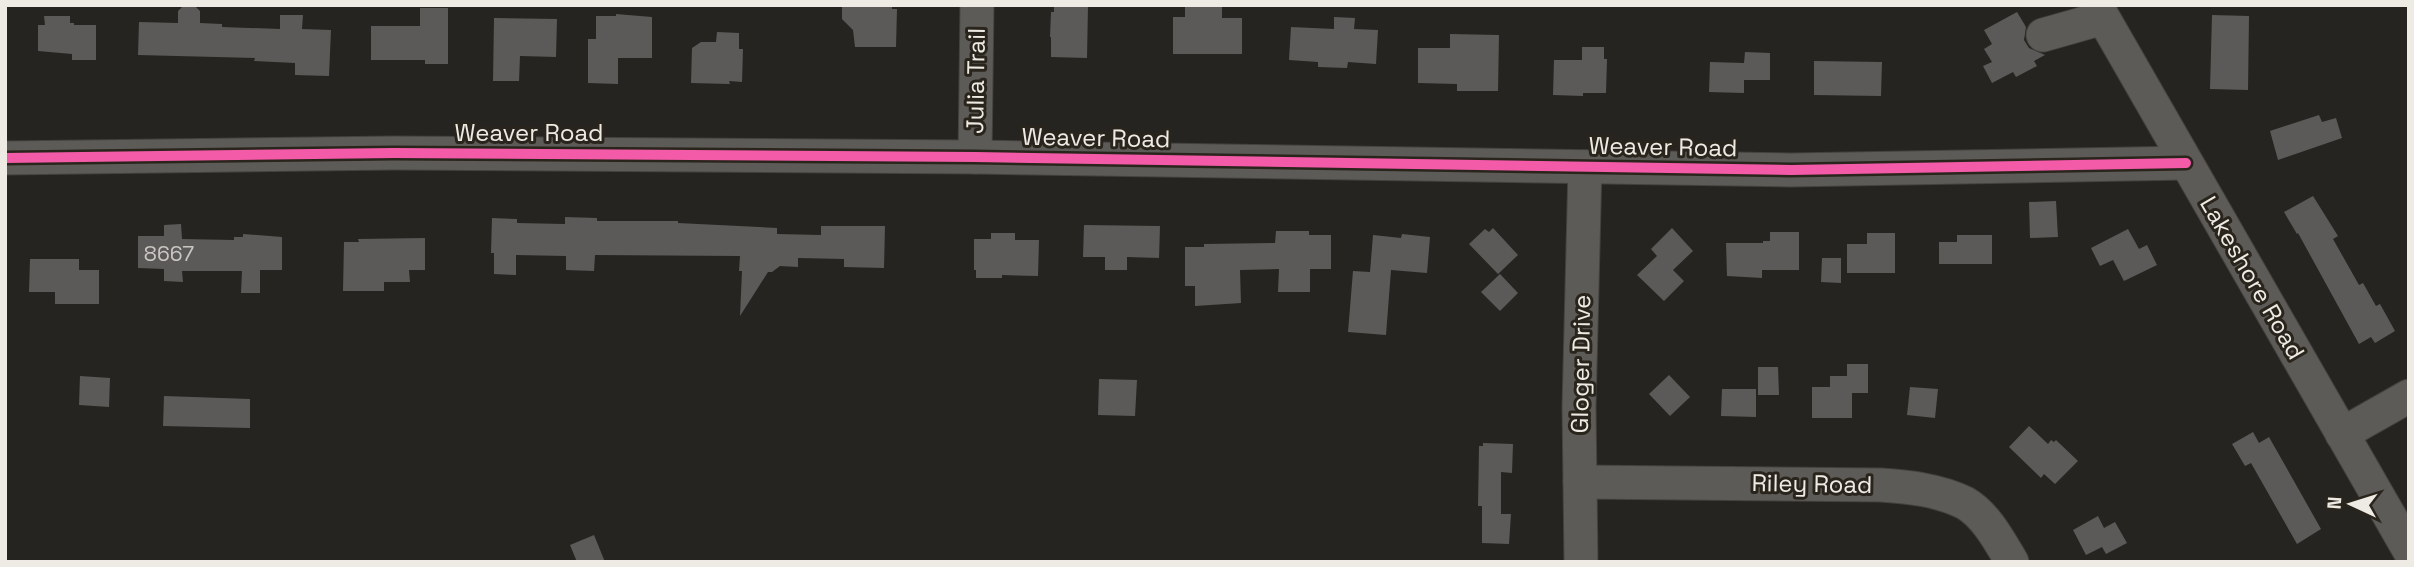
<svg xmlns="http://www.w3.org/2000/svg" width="2414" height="567" font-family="'Space Grotesk',sans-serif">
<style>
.building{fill:#5c5a59}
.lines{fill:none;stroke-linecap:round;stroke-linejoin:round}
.minor-casing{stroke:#44413e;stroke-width:35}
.minor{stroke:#5d5b57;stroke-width:33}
.cycleway-casing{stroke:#2a251c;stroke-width:15}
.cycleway{stroke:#f35aa7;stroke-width:10}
.labels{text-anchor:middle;stroke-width:6;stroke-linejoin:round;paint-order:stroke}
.number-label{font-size:21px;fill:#cac7c2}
.street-label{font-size:24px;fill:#eeebe5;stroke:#2a251c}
</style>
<rect width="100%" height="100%" fill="#262420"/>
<!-- building -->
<g class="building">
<polygon points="184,5 194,5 200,11 200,23 222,24 222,27 280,29 280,15 303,15 302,29 331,30 329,76 295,75 295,63 254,61 255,58 138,55 139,22 178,23 178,11"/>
<polygon points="842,5 892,5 892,9 897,9 896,47 855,47 853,30 842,19"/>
<polygon points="1054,5 1088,5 1087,58 1051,57 1051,37 1050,37 1051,12 1054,12"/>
<polygon points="1185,5 1222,5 1222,18 1242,18 1242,54 1173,54 1173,17 1185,17"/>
<polygon points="420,8 448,8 448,64 425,64 425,60 371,60 371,26 420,26"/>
<polygon points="2017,12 2026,27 2024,40 2029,48 2045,55 2034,61 2037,66 2016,77 2013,72 1992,83 1983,66 1992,62 1984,49 1992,44 1984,30"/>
<polygon points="616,14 652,17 652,58 618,58 618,84 588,83 588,39 596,39 596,16 616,16"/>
<polygon points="2212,15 2249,16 2248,90 2210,89"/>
<polygon points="44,16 70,16 70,23 74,23 74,25 96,25 96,60 72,60 72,54 38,51 38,25 45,25"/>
<polygon points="1334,17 1355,18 1354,29 1378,30 1376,64 1348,62 1347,68 1318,67 1318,62 1289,60 1291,27 1334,29"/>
<polygon points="494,18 557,19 556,57 520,56 519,81 493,81"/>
<polygon points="717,32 739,33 739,49 743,49 742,82 729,81 730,84 691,83 692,48 701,42 716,42"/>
<polygon points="1450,34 1499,35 1498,91 1457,91 1457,84 1418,83 1418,48 1450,48"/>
<polygon points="1582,47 1604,47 1604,59 1607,59 1606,93 1583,93 1583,96 1553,95 1554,60 1582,60"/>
<polygon points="1745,52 1770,53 1770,80 1744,80 1744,93 1709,92 1710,62 1744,63"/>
<polygon points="1814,61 1882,62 1881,96 1814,95"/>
<polygon points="2319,115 2322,122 2336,118 2342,138 2278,160 2270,131"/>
<polygon points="2313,196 2338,236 2333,239 2359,285 2363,283 2376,306 2380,304 2395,331 2375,343 2371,337 2359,344 2298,233 2297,234 2284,212"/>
<polygon points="2056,201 2058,237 2030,238 2029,202"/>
<polygon points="565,217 597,218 597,221 678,221 678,223 777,228 777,234 821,235 821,226 885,226 884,268 844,267 844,259 798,258 798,267 780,266 772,272 768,272 740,316 742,271 739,271 740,256 595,255 594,271 566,270 566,256 516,255 516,275 494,274 494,253 491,253 492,218 517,219 517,223 565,224"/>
<polygon points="181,224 182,239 234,240 234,237 243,237 243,234 282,237 282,270 260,270 260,293 241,293 242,271 182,271 183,282 164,281 164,269 138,268 138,236 164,236 164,225"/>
<polygon points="1084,225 1160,226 1159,258 1127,257 1127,270 1105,270 1105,257 1083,257"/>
<polygon points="1493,228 1518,255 1498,274 1469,244 1485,229 1489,232"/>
<polygon points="1672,228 1693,251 1673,270 1684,281 1664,301 1637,275 1657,256 1651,249"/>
<polygon points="2128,229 2139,249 2147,245 2157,265 2124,281 2113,260 2100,266 2091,248"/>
<polygon points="1276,231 1309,231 1309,235 1331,235 1331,269 1310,269 1310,292 1278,292 1279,269 1240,270 1241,303 1195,306 1195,286 1185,286 1185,247 1204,247 1204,244 1275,243"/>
<polygon points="1770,232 1799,232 1799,270 1762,270 1762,278 1727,276 1726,243 1763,243 1763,241 1770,241"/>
<polygon points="991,233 1015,233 1015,240 1039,240 1038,276 1002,275 1002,278 976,278 976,270 974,270 974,239 991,239"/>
<polygon points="1867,233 1895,233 1895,273 1847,273 1847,244 1867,244"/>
<polygon points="1402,234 1430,237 1427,273 1391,270 1386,335 1348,332 1353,271 1370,272 1373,235 1401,238"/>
<polygon points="1957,235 1992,235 1992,264 1939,264 1939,242 1957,242"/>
<polygon points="425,238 425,270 409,270 410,282 384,282 384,291 343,291 344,242 359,242 358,239"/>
<polygon points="1822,258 1841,258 1841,283 1821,282"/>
<polygon points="30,259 79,259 79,270 99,270 99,304 55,304 55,292 29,292"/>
<polygon points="1500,274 1518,293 1500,311 1481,292"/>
<polygon points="1847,364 1868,364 1868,393 1852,393 1852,418 1812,418 1812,387 1830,387 1830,376 1847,376"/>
<polygon points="1758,367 1778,367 1779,395 1758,395"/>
<polygon points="1669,375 1690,397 1670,416 1649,394"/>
<polygon points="80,376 110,378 109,407 79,405"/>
<polygon points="1099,379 1137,380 1135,416 1098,415"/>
<polygon points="1910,387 1938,389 1935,418 1907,415"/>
<polygon points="1722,389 1756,389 1756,417 1721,416"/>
<polygon points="164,396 250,399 250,428 163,426"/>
<polygon points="2029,426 2048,444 2051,440 2054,442 2056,440 2078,461 2055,484 2044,474 2041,478 2009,447"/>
<polygon points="2253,432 2259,443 2269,437 2321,529 2297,544 2251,463 2245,466 2232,444"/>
<polygon points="1483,443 1513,444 1512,473 1501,472 1501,514 1511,514 1509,544 1482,543 1482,506 1478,506 1479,446 1483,446"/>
<polygon points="2098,516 2104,528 2115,522 2127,543 2106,554 2102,547 2086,555 2073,530"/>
<polygon points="594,535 605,562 577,562 570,545"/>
</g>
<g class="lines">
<defs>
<g id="minor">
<polyline points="2096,5 2409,550"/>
<polyline points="2043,35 2103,18"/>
<polyline points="975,157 977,5"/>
<polyline points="5,158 394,153 975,157 1791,170 2186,163"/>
<polyline points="2342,434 2409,396"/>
<path d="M1580,482L1881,485C1909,487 1939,490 1965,503C1986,515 2000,542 2012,562"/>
<polyline points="1581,562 1579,407 1585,167"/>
</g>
</defs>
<!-- minor casing -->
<use href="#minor" class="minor-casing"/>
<!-- minor -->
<use href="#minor" class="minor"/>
<defs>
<polyline id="cycleway" points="5,158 394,153 975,157 1791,170 2186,163"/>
</defs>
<!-- cycleway casing -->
<use href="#cycleway" class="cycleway-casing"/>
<!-- cycleway -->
<use href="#cycleway" class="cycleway"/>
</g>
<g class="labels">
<!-- number labels -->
<g class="number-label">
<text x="169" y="261">8667</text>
</g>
<!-- street labels -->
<g class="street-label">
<text transform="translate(976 81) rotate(-89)" y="8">Julia Trail</text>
<text x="529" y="141">Weaver Road</text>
<text transform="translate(1096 138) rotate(1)" y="8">Weaver Road</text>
<text transform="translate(1663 147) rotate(1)" y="8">Weaver Road</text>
<text transform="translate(2252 278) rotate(60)" y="8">Lakeshore Road</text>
<text transform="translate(1581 364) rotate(-89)" y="8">Gloger Drive</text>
<text transform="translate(1812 484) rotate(1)" y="8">Riley Road</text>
</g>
</g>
<!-- border -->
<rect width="2414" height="567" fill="none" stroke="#eeebe5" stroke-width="14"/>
<!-- north arrow -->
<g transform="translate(2351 504) rotate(274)" stroke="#2a251c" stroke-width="5" paint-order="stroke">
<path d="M0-5L12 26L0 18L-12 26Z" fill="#eeebe5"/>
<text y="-10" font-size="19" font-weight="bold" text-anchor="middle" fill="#eeebe5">N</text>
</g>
</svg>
